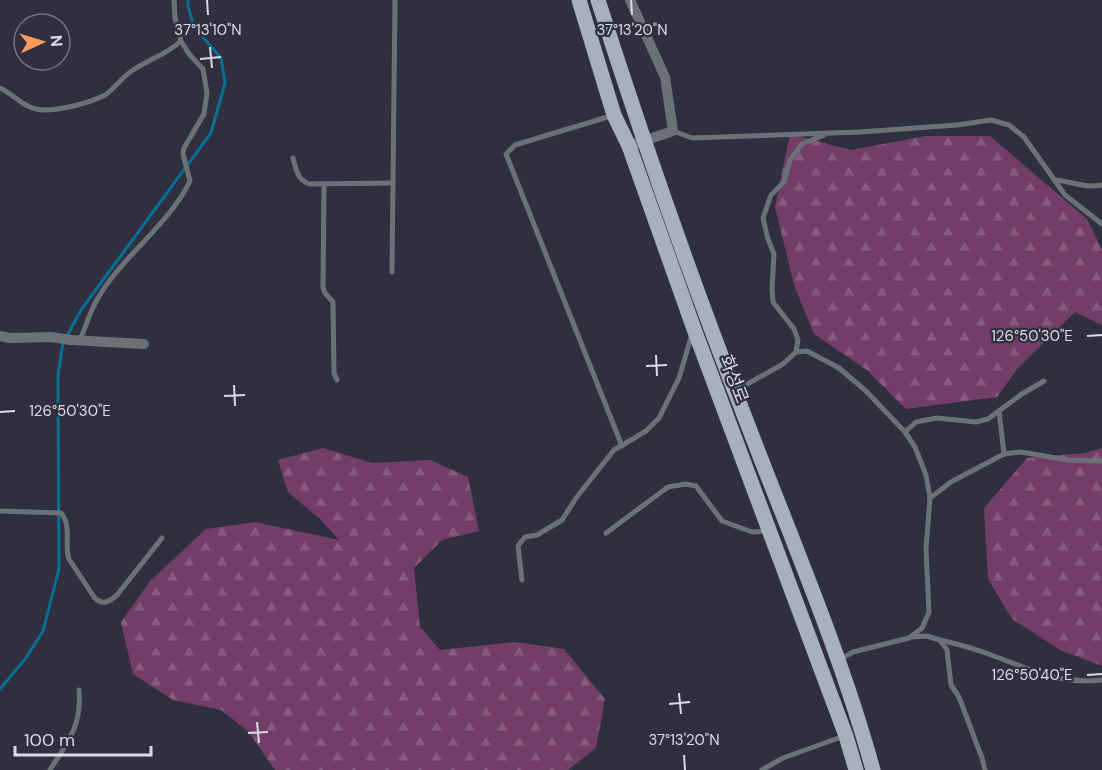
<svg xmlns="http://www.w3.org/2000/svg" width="1102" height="770" font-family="'DM Sans','Noto Sans KR',sans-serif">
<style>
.forest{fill:url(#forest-firs)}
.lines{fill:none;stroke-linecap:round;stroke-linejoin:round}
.stream{stroke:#056f94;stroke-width:3}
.lane{stroke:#6c7178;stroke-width:5}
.street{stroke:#6c7178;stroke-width:10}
.primary{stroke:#a6b0be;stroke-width:15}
.ticks{fill:none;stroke:#dadbe5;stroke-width:2}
.labels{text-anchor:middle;stroke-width:4.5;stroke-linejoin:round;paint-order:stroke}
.street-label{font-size:18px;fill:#dadbe5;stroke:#2f2f3f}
.ticks-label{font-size:15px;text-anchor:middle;fill:#dadbe5;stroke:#2f2f3f;stroke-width:4.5;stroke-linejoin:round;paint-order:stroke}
</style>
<defs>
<pattern id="forest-firs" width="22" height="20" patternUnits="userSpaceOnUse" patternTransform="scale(1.5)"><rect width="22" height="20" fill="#723e68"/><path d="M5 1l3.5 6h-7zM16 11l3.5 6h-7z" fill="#86597d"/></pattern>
</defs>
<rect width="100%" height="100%" fill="#2f2f3f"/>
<!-- forest -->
<g class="forest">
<polygon points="790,134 851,150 925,136 990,136 1087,219 1102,250 1102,325 1075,312 1018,368 997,397 906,409 867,370 814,334 794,285 775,207"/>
<polygon points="323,448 372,463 430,460 468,477 479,531 442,540 414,568 420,627 440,650 515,642 564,649 605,699 596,748 568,770 275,770 248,731 221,710 173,700 133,674 121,622 150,581 206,529 255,522 339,540 320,519 288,492 278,460"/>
<polygon points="1102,448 1102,666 1060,650 1012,619 988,579 984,508 1027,458 1085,453"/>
</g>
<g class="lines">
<!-- stream -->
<g class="stream">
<polyline points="67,336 81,310 211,133 225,83 221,58 194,27 188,6 188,0"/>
<polyline points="0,689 26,658 43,631 59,569 58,375 63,342"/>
</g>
<!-- lane -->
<g class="lane">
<path d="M0,88C13,94 22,106 36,109C53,113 90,103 105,95C115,88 122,77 133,70C149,59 166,55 181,41"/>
<polyline points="614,115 515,145 506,154 622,446"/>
<polyline points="673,131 692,138 860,132 957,125 991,120 1009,125 1024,137 1065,195 1102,224"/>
<path d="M293,158C296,169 297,179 309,184L393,183"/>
<path d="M1055,180C1071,181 1086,189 1102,185"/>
<polyline points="324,184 323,288 325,293 333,302 334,373 337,380"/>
<polyline points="392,272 395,0"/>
<path d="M80,340C86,326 90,311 98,298C123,255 169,225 190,181L183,154L184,148L204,114L207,93L203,69L189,54L181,41L175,18L174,0"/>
<polyline points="796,352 807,351 839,368 866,391 905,432 915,447 926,475 930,498 926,549 929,612 922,628 909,638 853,652 839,660"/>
<polyline points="737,390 783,364 796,352 798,340 794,329 773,302 772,289 774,254 768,239 763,218 771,195 784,182 790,160 802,144 824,135"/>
<polyline points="999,411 1004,454"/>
<polyline points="905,432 916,422 937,418 976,422 988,419 1022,394 1044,381"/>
<polyline points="930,498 951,482 1004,454 1021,452 1068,460 1102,461"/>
<path d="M0,511L61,513C72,525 64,545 69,559L94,597C102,606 109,602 117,595L162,538"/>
<polyline points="606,533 668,487 686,484 696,486 722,521 752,532 766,531"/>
<polyline points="522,580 518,546 525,537 537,535 562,520 576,498 614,450 646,431 659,418 679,378 692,334"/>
<polyline points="911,637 927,636 940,640 947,650 951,685 959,697 982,758 985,770"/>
<path d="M940,640C958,644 976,649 994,656C1032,670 1060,685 1102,680"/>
<path d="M50,770C68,741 82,726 79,690"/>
<polyline points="762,770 783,758 844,736"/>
</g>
<!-- street -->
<g class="street">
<polyline points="629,146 673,131 665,77 630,0"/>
<polyline points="0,336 9,338 51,337 71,340 144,344"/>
</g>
<!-- primary -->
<g class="primary">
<polyline points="579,0 614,115 629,146 694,329 846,736 856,770"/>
<path d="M598,0C643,141 692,282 746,420C790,536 840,650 873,770"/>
</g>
</g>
<!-- ticks -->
<path class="ticks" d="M207,0L208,15M631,0L632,15M210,47L212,68M200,59L221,57M1087,336L1102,335M656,355L657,376M646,366L667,365M234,385L235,406M224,396L245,395M0,412L15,411M1087,675L1102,674M679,693L681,714M669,704L690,702M257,722L259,743M248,733L268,732M684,755L685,770"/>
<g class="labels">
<!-- street labels -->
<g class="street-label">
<text transform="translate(734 379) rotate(69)" y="6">화성로</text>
</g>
</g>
<g class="ticks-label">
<text x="208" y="35">37°13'10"N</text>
<text x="632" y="35">37°13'20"N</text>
<text x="1032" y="341">126°50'30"E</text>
<text x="70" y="416">126°50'30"E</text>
<text x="1032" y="680">126°50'40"E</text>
<text x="684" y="745">37°13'20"N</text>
</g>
<!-- north arrow -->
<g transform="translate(42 42) rotate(86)"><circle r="28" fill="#2f2f3f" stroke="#737481" stroke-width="1.5"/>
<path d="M0-4.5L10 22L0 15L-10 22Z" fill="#ff9b5a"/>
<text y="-9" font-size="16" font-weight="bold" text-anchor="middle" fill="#dadbe5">N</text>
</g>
<!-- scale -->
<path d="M15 746v9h136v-9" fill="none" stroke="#dadbe5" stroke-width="3"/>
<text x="24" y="746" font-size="18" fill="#dadbe5" stroke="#2f2f3f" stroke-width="4.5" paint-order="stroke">100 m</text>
</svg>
